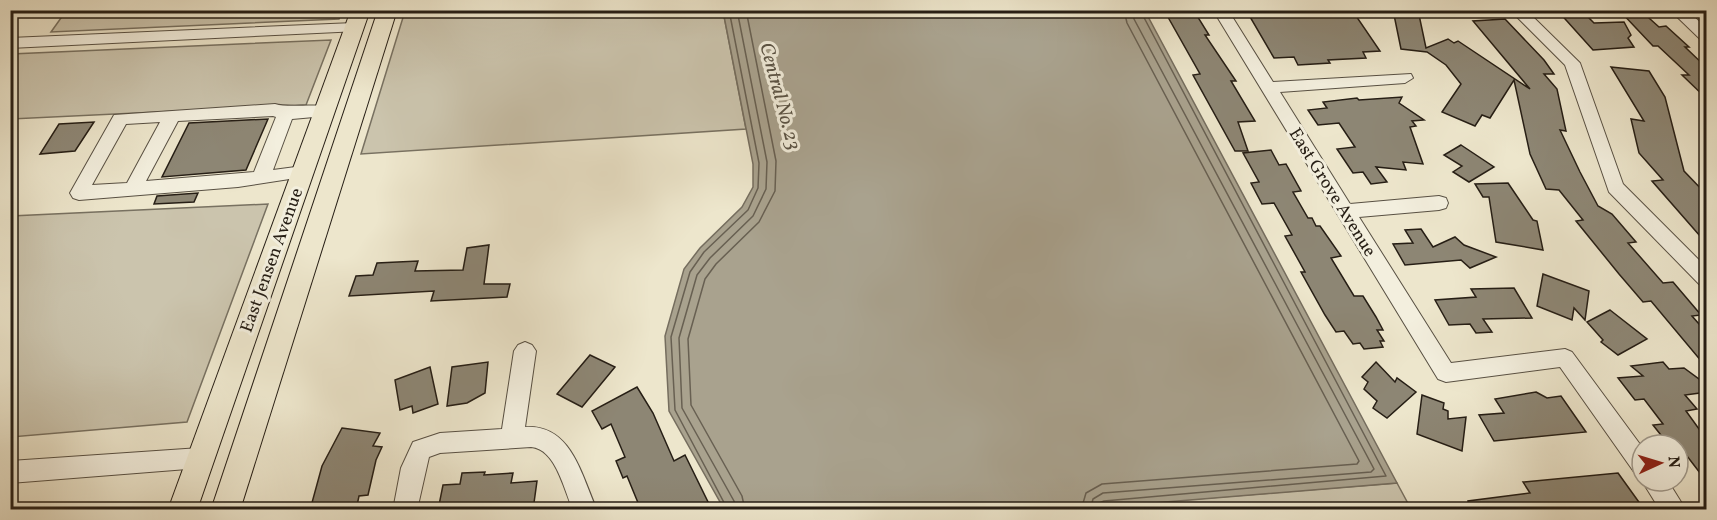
<svg xmlns="http://www.w3.org/2000/svg" width="1717" height="520" font-family="Vollkorn,serif">
<style>
.green{fill:#cbc4ad;stroke:#787161;stroke-width:1.5}
.water{fill:#a9a28e;stroke:#756d5e;stroke-width:1.5}
.lines{fill:none;stroke-linecap:round;stroke-linejoin:round}
.shore{stroke:#686052;stroke-width:1.5}
.building{fill:#8d8674;stroke:#261e15;stroke-width:1.5}
.minor-casing{stroke:#585043;stroke-width:2}
.major-casing{stroke:#261e15;stroke-width:2}
.minor{fill:#f3efde;fill-rule:evenodd}
.major{fill:#ede6cc;fill-rule:evenodd}
.labels{text-anchor:middle;stroke-width:6;stroke-linejoin:round;paint-order:stroke}
.street-label{font-size:18px;fill:#261e15;stroke:#f3efde}
.water-label{font-size:20px;font-style:italic;fill:#5a5345;stroke:#f3efde}
</style>
<rect width="100%" height="100%" fill="#ede6cc"/>
<filter id="stains"><feTurbulence type="fractalNoise" baseFrequency=".00333" numOctaves="4"/><feColorMatrix values="0 0 0 0 .2 0 0 0 0 .09 0 0 0 0 .02 0 0 0 .5 -.17"/></filter>
<radialGradient id="worn" r=".72"><stop offset=".6" stop-color="#630" stop-opacity="0"/><stop offset="1" stop-color="#630" stop-opacity=".3"/></radialGradient>
<!-- green -->
<g class="green">
<polygon points="66,11 66,10 342,11 339,19 51,32"/>
<polygon points="405,11 723,11 746,129 361,154"/>
<polygon points="331,40 306,105 11,119 11,54"/>
<polygon points="268,204 187,422 11,437 11,216"/>
<polygon points="1397,483 1411,509 1068,509"/>
</g>
<!-- water -->
<polygon class="water" points="723,11 1145,11 1397,483 1068,510 724,509 669,411 665,336 684,269 700,248 742,207 753,187 753,164"/>
<g class="lines">
<!-- shore -->
<g class="shore">
<polyline points="728,510 675,410 671,337 690,272 704,252 748,210 758,188 759,163 729,10"/>
<polyline points="736,510 734,501 682,408 679,338 697,275 710,258 753,216 766,189 767,162 737,10"/>
<polyline points="745,510 742,496 691,405 688,339 705,279 716,264 759,222 775,191 776,161 746,10"/>
<polyline points="1081,510 1086,493 1102,484 1357,464 1359,461 1127,23 1124,10"/>
<polyline points="1090,510 1093,499 1103,493 1371,472 1374,469 1134,19 1133,10"/>
<polyline points="1098,510 1099,503 1104,501 1386,476 1140,10"/>
</g>
</g>
<!-- building -->
<g class="building">
<polygon points="1164,10 1189,10 1191,15 1196,14 1209,35 1205,35 1236,81 1231,81 1255,121 1238,122 1248,151 1235,151 1193,75 1200,74"/>
<polygon points="1246,10 1352,10 1380,51 1363,52 1366,58 1328,60 1330,63 1298,65 1294,57 1274,58"/>
<polygon points="1393,10 1418,10 1426,48 1448,39 1454,43 1458,41 1530,89 1473,21 1505,19 1544,60 1554,74 1544,74 1557,89 1566,131 1560,130 1580,172 1598,206 1612,214 1636,242 1628,243 1663,283 1673,282 1701,315 1692,316 1707,333 1707,368 1651,301 1643,302 1619,274 1576,221 1583,220 1559,190 1546,189 1530,154 1514,80 1490,118 1482,115 1475,126 1442,112 1461,84 1446,65 1427,52 1401,49"/>
<polygon points="1557,10 1581,10 1594,23 1624,22 1631,35 1628,38 1634,47 1593,50"/>
<polygon points="1619,10 1640,10 1659,27 1666,26 1689,47 1685,47 1707,68 1707,99 1682,75 1689,75 1658,46 1653,46"/>
<polygon points="1611,67 1649,71 1665,97 1684,171 1707,195 1707,244 1652,181 1663,180 1639,153 1631,119 1644,121"/>
<polygon points="1402,97 1399,103 1424,120 1412,121 1416,126 1410,127 1423,164 1403,162 1406,170 1376,167 1387,182 1371,184 1363,172 1353,173 1337,149 1355,147 1339,123 1318,125 1308,110 1327,108 1323,102 1357,98 1359,100"/>
<polygon points="268,119 246,170 162,177 189,123"/>
<polygon points="94,122 75,151 40,154 59,124"/>
<polygon points="1461,145 1494,167 1469,182 1453,172 1462,166 1444,155"/>
<polygon points="1271,150 1279,165 1286,164 1301,191 1293,192 1308,218 1312,218 1316,226 1320,226 1341,256 1331,258 1354,296 1363,296 1376,317 1383,330 1377,330 1384,341 1380,341 1383,347 1364,349 1360,343 1353,344 1344,331 1336,332 1325,315 1301,272 1305,272 1285,236 1292,235 1274,203 1262,204 1251,183 1259,182 1243,153"/>
<polygon points="1508,183 1533,220 1537,221 1543,250 1496,242 1489,197 1483,197 1475,184"/>
<polygon points="198,193 194,202 154,204 157,196"/>
<polygon points="1421,229 1433,247 1455,237 1464,245 1496,257 1470,268 1461,260 1405,265 1393,244 1413,243 1405,230"/>
<polygon points="489,245 484,284 510,284 507,297 431,301 434,291 349,296 356,276 373,275 377,263 418,261 415,271 463,270 467,248"/>
<polygon points="1543,274 1589,291 1585,320 1574,308 1572,320 1537,306"/>
<polygon points="1514,288 1532,318 1483,319 1492,332 1476,333 1470,324 1449,325 1435,300 1476,297 1471,289"/>
<polygon points="1610,310 1647,339 1618,355 1601,342 1603,340 1587,322"/>
<polygon points="590,355 615,367 582,407 557,394"/>
<polygon points="488,362 485,393 467,403 447,406 452,367"/>
<polygon points="1376,362 1395,382 1397,378 1416,392 1387,418 1373,408 1377,401 1364,389 1368,382 1362,377"/>
<polygon points="1663,362 1669,369 1684,368 1707,385 1707,392 1685,395 1697,409 1686,411 1707,440 1707,482 1677,443 1668,444 1653,425 1663,424 1644,399 1635,400 1618,378 1643,376 1631,366"/>
<polygon points="430,367 438,404 413,413 412,406 400,410 395,380"/>
<polygon points="637,387 653,413 674,461 685,455 712,510 641,510 627,476 623,478 616,461 625,457 611,424 602,429 592,411"/>
<polygon points="1536,392 1547,398 1561,396 1586,432 1494,441 1479,415 1504,413 1495,399"/>
<polygon points="1422,395 1444,403 1443,409 1448,411 1448,419 1466,417 1462,451 1417,434"/>
<polygon points="342,428 380,433 373,446 382,447 376,460 368,495 359,496 356,510 310,510 322,466"/>
<polygon points="485,472 484,475 513,473 511,483 537,481 533,510 438,510 443,485 460,484 462,473"/>
<polygon points="1618,473 1641,505 1607,510 1469,510 1468,501 1530,493 1523,482"/>
</g>
<g class="lines">
<defs>
<g id="minor">
<polygon points="1213,10 1228,10 1273,82 1411,74 1413,78 1405,83 1280,92 1350,204 1439,196 1446,198 1448,203 1446,208 1439,210 1359,217 1451,363 1565,349 1572,352 1642,447 1642,475 1634,472 1560,367 1446,382 1438,379"/>
<polygon points="1510,10 1526,10 1580,63 1623,184 1706,267 1706,287 1699,284 1609,192 1565,65"/>
<polygon points="1670,10 1687,10 1706,28 1706,41 1700,39"/>
<polygon points="354,23 362,28 359,31 10,48 10,38"/>
<path d="M275,104C291,109 327,101 333,110L325,116L292,119L273,170L303,166L309,168L312,172L309,176L238,187L79,200L73,198L70,193L114,115ZM273,116L276,117L254,172L146,181L178,121ZM160,122L127,183L92,185L126,124Z"/>
<path d="M525,342L532,345L536,351L525,427C571,424 581,474 597,510H573C564,490 556,449 531,447L440,453L429,457L417,510H393L401,468L413,442L440,433L502,429L514,351L518,345Z"/>
<polygon points="200,448 208,451 211,458 208,465 200,468 10,483 10,461"/>
<polygon points="1642,481 1668,481 1686,510 1660,510"/>
</g>
<g id="major">
<polygon points="351,10 370,10 197,510 168,510"/>
<polygon points="378,10 397,10 240,510 211,510"/>
</g>
</defs>
<!-- minor casing -->
<use href="#minor" class="minor-casing"/>
<!-- major casing -->
<use href="#major" class="major-casing"/>
<!-- minor -->
<use href="#minor" class="minor"/>
<!-- major -->
<use href="#major" class="major"/>
</g>
<g class="labels">
<!-- street labels -->
<g class="street-label">
<text transform="translate(1333 192) rotate(58)" y="6">East Grove Avenue</text>
<text transform="translate(271 260) rotate(-70)" y="6">East Jensen Avenue</text>
</g>
<!-- water labels -->
<g class="water-label">
<text transform="translate(781 96) rotate(75)" y="7">Central No. 23</text>
</g>
</g>
<!-- margin -->
<rect width="1717" height="520" fill="none" stroke="#ede6cc" stroke-width="36"/>
<rect x="12" y="12" width="1693" height="496" fill="none" stroke="#261e15" stroke-width="3"/>
<rect x="18" y="18" width="1681" height="484" fill="none" stroke="#261e15" stroke-width="1.5"/>
<!-- north arrow -->
<g transform="translate(1660 463) rotate(86)"><circle r="28" fill="#f3efde" stroke="#a19b8e" stroke-width="1.5"/>
<path d="M0-4.5L10 22L0 15L-10 22Z" fill="#8f2418"/>
<text y="-9" font-size="16" font-weight="bold" text-anchor="middle" fill="#261e15">N</text>
</g>
<rect width="100%" height="100%" filter="url(#stains)"/>
<rect width="100%" height="100%" fill="url(#worn)"/>
</svg>
